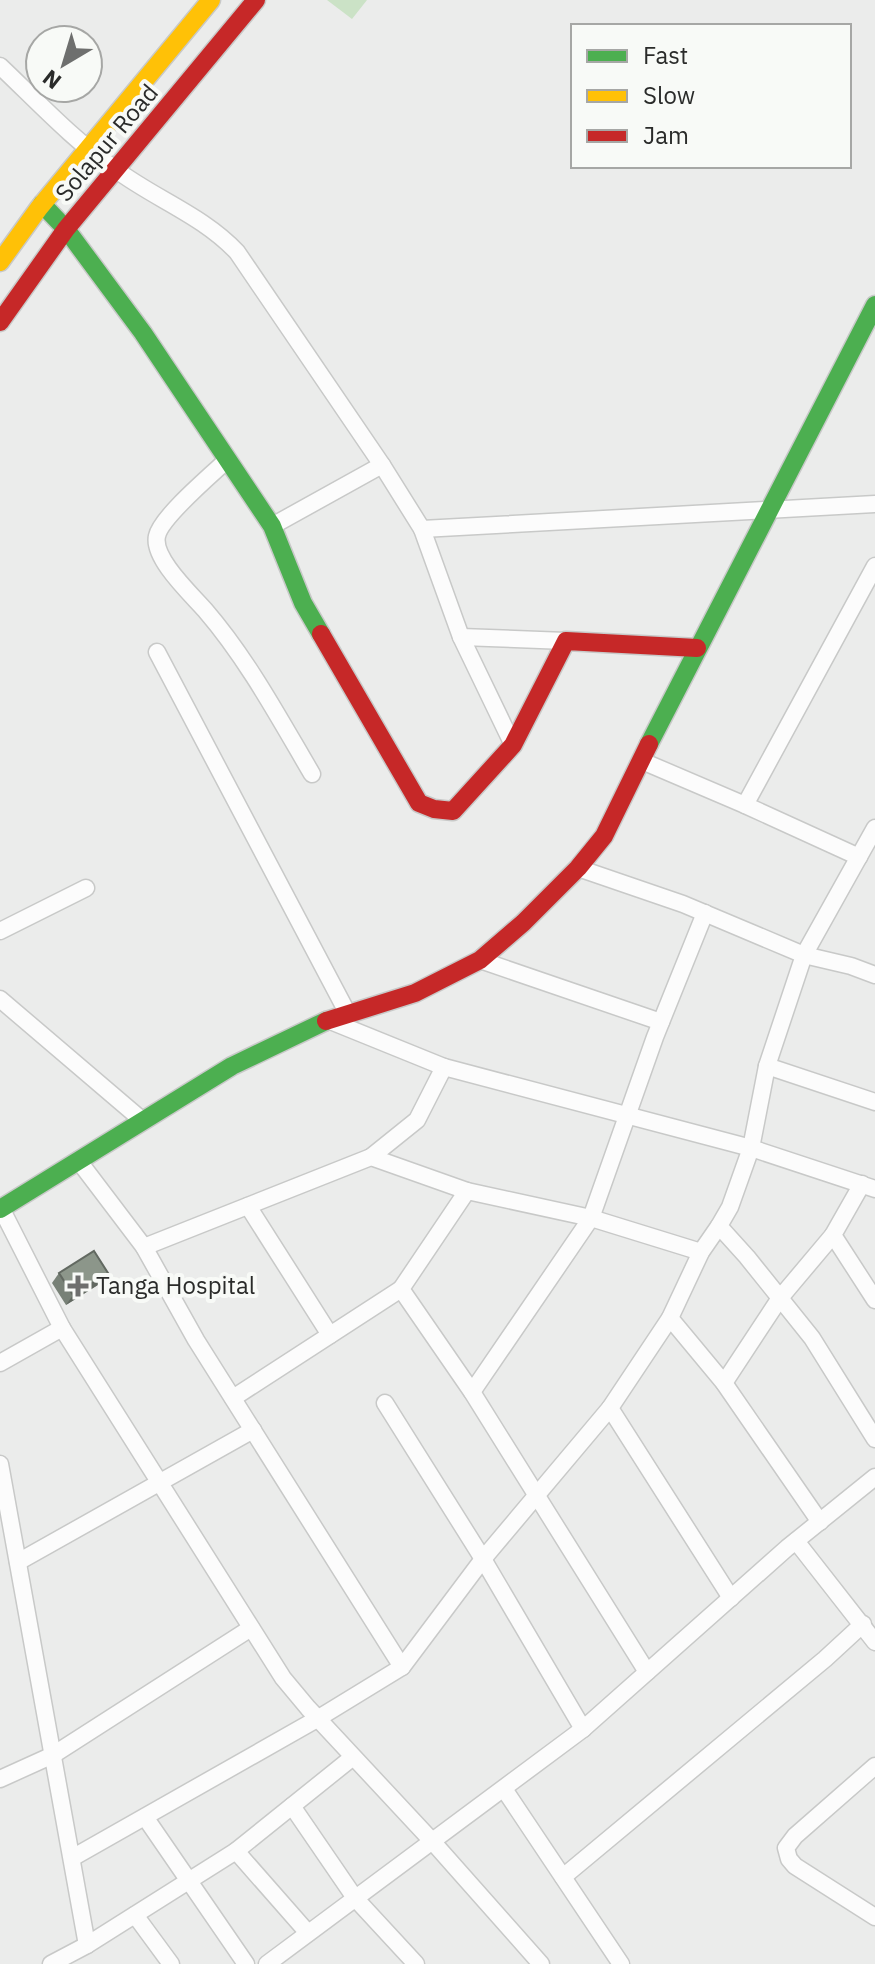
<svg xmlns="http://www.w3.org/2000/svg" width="875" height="1964" font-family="'IBM Plex Sans',sans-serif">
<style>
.pitch{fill:#cbe2c6}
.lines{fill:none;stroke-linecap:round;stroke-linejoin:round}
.street-casing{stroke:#c8c9c8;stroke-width:19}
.fast-casing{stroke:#c8c9c8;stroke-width:21}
.slow-casing{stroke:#c8c9c8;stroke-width:21}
.jam-casing{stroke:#c8c9c8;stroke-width:21}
.street{stroke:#fcfcfc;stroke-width:16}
.fast{stroke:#4caf50;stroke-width:18}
.slow{stroke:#ffc107;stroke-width:18}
.jam{stroke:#c62828;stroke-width:18}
.wall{fill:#788177}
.shaded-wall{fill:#626961}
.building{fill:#8c968a;stroke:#626961;stroke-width:2}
.poi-dot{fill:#6e6f6e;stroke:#f8faf7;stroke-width:3}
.labels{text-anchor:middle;stroke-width:8;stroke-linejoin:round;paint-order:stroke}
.street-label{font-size:24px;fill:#2a2b2a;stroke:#f8faf7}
.poi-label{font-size:24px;fill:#2a2b2a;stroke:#f8faf7;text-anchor:start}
</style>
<rect width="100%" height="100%" fill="#ebeceb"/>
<!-- pitch -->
<polygon class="pitch" points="327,0 367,0 352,19"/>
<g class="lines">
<defs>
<g id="street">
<path d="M0,66C37,101 73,140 115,169C155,199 202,215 237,252L382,465L422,529L461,637L513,745"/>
<path d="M227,460C211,475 161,517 157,536C152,558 191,594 205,610C248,660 279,718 312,774"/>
<polyline points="272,526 382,465"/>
<polyline points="422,529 875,504"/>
<polyline points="461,637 566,641"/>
<polyline points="157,652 348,1014"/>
<polyline points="642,761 745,805 875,566"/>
<polyline points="745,805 859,857"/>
<polyline points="875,828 804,955 767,1066 751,1148 730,1207 719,1226 747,1257 812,1338 875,1439"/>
<polyline points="578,868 683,904 804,955 851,966 875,975"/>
<polyline points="0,931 86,888"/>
<polyline points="480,960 661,1022"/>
<polyline points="0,999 143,1121"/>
<polyline points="328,1020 444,1067 417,1120 371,1157"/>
<polyline points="767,1066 875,1102"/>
<polyline points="444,1067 751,1148 875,1189"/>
<polyline points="78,1160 144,1247 196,1340 402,1667"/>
<polyline points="862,1184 833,1235 875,1300"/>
<polyline points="248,1206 330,1335"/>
<polyline points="1,1208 62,1328 283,1678 308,1708 432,1841 541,1964"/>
<polyline points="719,1226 701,1252 670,1318 610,1408 731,1598"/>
<polyline points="144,1247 371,1157 467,1191"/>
<polyline points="670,1318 724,1383 820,1522"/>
<polyline points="0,1363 62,1328"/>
<polyline points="724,1383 780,1298 833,1235"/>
<polyline points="472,1392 591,1218 655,1037 705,913"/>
<polyline points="233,1398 401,1289"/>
<polyline points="385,1403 483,1559 583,1729"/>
<polyline points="0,1464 87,1945"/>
<polyline points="796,1541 875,1642"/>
<polyline points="18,1562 253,1430"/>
<polyline points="647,1672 472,1392 401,1289 467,1191 591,1218 701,1252"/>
<polyline points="875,1766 795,1836 786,1848 789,1859 795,1866 875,1917"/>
<polyline points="0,1779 53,1755 251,1628"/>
<polyline points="504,1789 621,1964"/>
<polyline points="292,1806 355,1898 416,1964"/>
<polyline points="145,1817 246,1964"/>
<polyline points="236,1851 308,1933"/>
<polyline points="72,1858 317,1719 402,1667 483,1559 610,1408"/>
<polyline points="563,1877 825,1659 863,1624"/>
<polyline points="135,1915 171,1964"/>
<polyline points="51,1964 87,1945 236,1851 353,1757"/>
<polyline points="267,1964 583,1729 787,1548 875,1477"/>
</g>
<g id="fast">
<polyline points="42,204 66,229 143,333 272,526 303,603 321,634"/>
<polyline points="649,744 875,305"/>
<polyline points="0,1209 232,1066 326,1021"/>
</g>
<polyline id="slow" points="0,262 39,208 211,0"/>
<g id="jam">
<polyline points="0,322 66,229 256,0"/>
<polyline points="321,634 419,803 434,809 453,811 513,745 566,641 697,648"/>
<polyline points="326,1021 415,993 480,960 523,923 578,868 604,836 649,744"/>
</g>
</defs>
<!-- street casing -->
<use href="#street" class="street-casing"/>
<!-- fast casing -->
<use href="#fast" class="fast-casing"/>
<!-- slow casing -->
<use href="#slow" class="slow-casing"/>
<!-- jam casing -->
<use href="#jam" class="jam-casing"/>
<!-- street -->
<use href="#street" class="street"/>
<!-- fast -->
<use href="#fast" class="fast"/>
<!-- slow -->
<use href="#slow" class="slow"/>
<!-- jam -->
<use href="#jam" class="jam"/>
</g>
<!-- wall -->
<polygon class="wall" points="59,1273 101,1283 66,1305 52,1283"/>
<!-- shaded-wall -->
<polygon class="shaded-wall" points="108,1273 101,1283 66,1305 73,1295"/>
<!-- building -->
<polygon class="building" points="94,1251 108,1273 73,1295 59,1273"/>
<!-- markers -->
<path class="poi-dot" d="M74 1274h8v8h8v8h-8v8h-8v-8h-8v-8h8z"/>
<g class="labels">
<!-- street labels -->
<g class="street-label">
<text transform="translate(107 143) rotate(-50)" y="8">Solapur Road</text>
</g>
<!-- poi labels -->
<g class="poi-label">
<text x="96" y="1294">Tanga Hospital</text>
</g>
</g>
<!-- legend -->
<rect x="571" y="24" width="280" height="144" fill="#f8faf7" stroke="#a6a7a5" stroke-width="2"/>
<rect x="587" y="50" width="40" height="12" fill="#4caf50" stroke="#a6a7a5" stroke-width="2"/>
<text x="643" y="64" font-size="24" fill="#2a2b2a">Fast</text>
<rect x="587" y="90" width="40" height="12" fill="#ffc107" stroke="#a6a7a5" stroke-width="2"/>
<text x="643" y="104" font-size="24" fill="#2a2b2a">Slow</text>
<rect x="587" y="130" width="40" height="12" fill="#c62828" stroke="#a6a7a5" stroke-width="2"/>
<text x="643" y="144" font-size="24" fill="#2a2b2a">Jam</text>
<!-- north arrow -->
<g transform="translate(64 64) rotate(218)"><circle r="38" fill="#f8faf7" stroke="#a6a7a5" stroke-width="2"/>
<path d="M0-6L14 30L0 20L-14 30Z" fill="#6e6f6e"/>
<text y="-12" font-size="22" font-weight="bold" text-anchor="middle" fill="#2a2b2a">N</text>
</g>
</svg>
